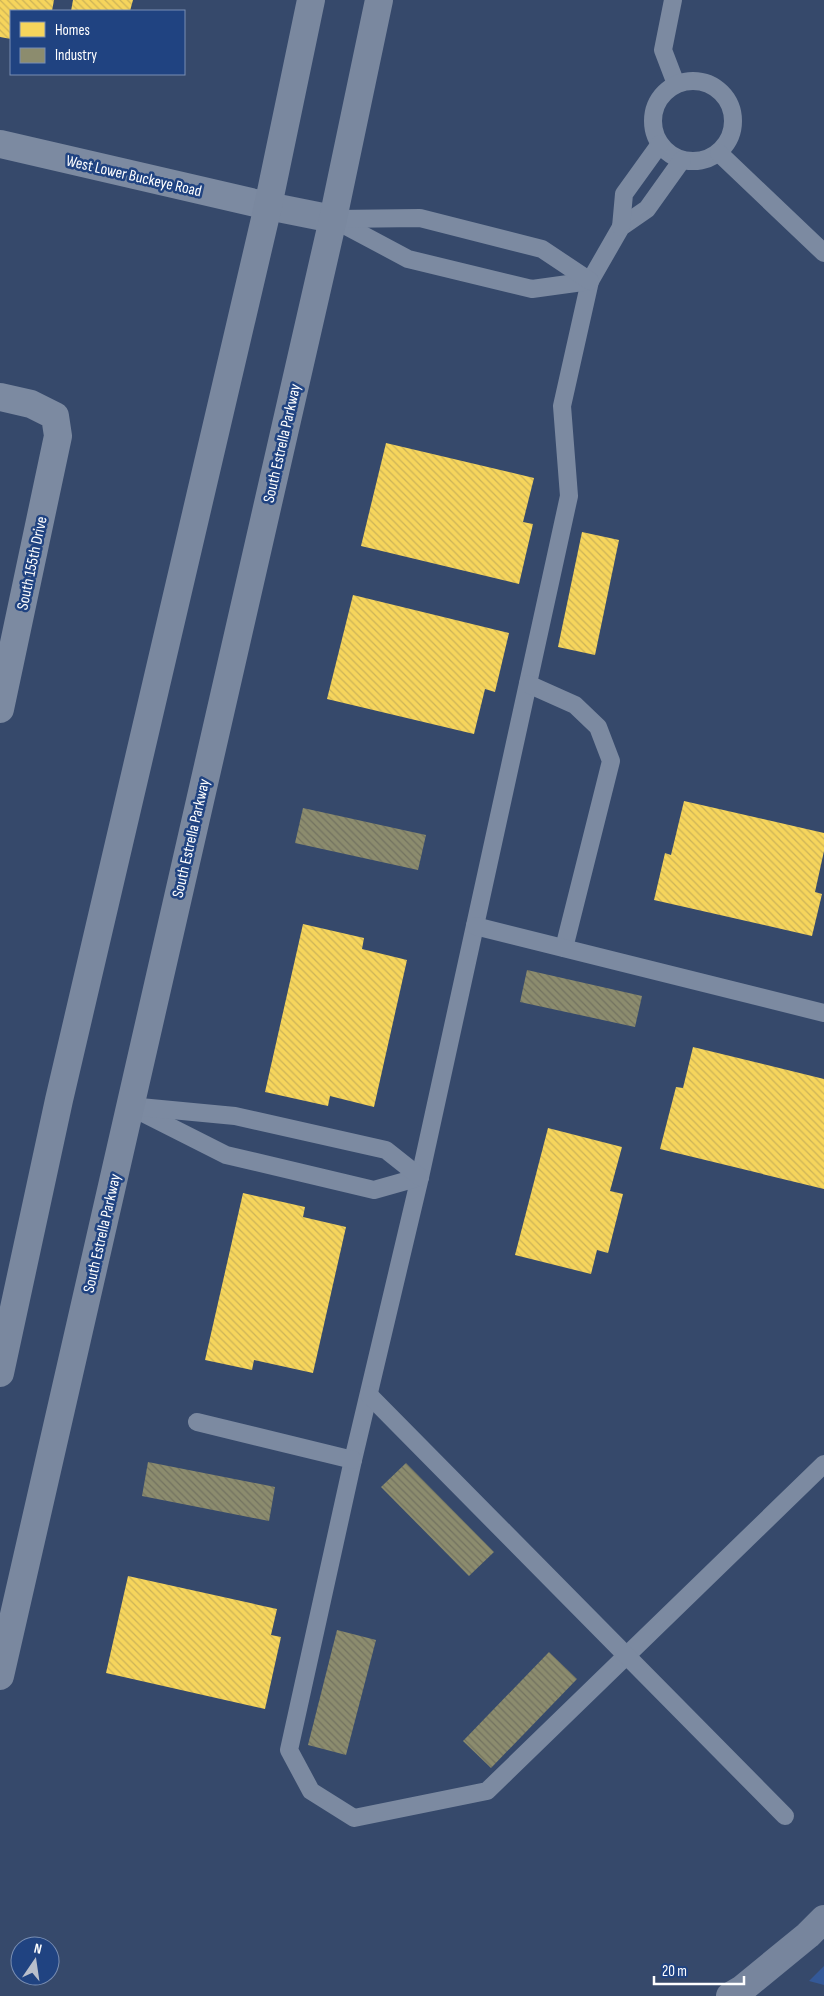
<svg xmlns="http://www.w3.org/2000/svg" width="824" height="1996" font-family="'Sofia Sans Condensed',sans-serif">
<style>
.green{fill:#345998}
.homes{fill:url(#homes-back-hatch)}
.industry{fill:url(#industry-back-hatch)}
.lines{fill:none;stroke-linecap:round;stroke-linejoin:round}
.lane{stroke:#7c8aa1;stroke-width:18}
.street{stroke:#7c8aa1;stroke-width:28}
.secondary{stroke:#77859d;stroke-width:28}
.primary{stroke:#7a889f;stroke-width:28}
.labels{text-anchor:middle;stroke-width:5;stroke-linejoin:round;paint-order:stroke}
.street-label{font-size:16px;fill:#fff;stroke:#204381}
</style>
<defs>
<pattern id="homes-back-hatch" width="6" height="6" patternUnits="userSpaceOnUse" patternTransform="scale(1.25)"><rect width="6" height="6" fill="#f6d55c"/><path d="M-1 5l2 2M0 0l6 6M5-1l2 2" fill="none" stroke="#ccb358"/></pattern>
<pattern id="industry-back-hatch" width="6" height="6" patternUnits="userSpaceOnUse" patternTransform="scale(1.25)"><rect width="6" height="6" fill="#8c8c6e"/><path d="M-1 5l2 2M0 0l6 6M5-1l2 2" fill="none" stroke="#727260"/></pattern>
</defs>
<rect width="100%" height="100%" fill="#36496b"/>
<!-- green -->
<polygon class="green" points="824,1966 824,1985 809,1981"/>
<!-- homes -->
<g class="homes">
<polygon points="0,0 54,0 52,11 11,11 11,39 0,37"/>
<polygon points="73,0 133,0 130,11 71,11"/>
<polygon points="386,443 534,478 523,522 533,524 519,584 361,546"/>
<polygon points="582,532 619,540 595,655 558,647"/>
<polygon points="353,595 509,633 495,692 485,689 474,734 327,699"/>
<polygon points="684,801 824,833 824,851 815,892 822,894 812,936 654,900 665,853 671,855"/>
<polygon points="303,924 364,938 362,949 407,960 374,1107 330,1096 328,1106 265,1092"/>
<polygon points="693,1047 824,1079 824,1189 660,1149 676,1087 683,1088"/>
<polygon points="548,1128 622,1147 610,1191 623,1194 608,1253 597,1250 591,1274 515,1255"/>
<polygon points="243,1193 305,1207 303,1217 346,1227 313,1373 254,1360 252,1370 205,1360"/>
<polygon points="128,1576 277,1609 271,1635 281,1637 265,1709 106,1673"/>
</g>
<!-- industry -->
<g class="industry">
<polygon points="303,808 426,835 418,870 295,843"/>
<polygon points="527,970 642,996 635,1027 520,1002"/>
<polygon points="148,1462 275,1487 269,1521 142,1496"/>
<polygon points="406,1463 494,1552 469,1576 381,1487"/>
<polygon points="337,1630 376,1640 346,1755 308,1745"/>
<polygon points="549,1652 577,1679 491,1768 463,1741"/>
</g>
<g class="lines">
<!-- lane -->
<g class="lane">
<polyline points="673,0 663,50 676,84"/>
<circle cx="693" cy="121" r="40"/>
<polyline points="719,153 824,253"/>
<polyline points="682,160 647,209 621,227 590,281 562,406 569,496 420,1177 353,1460 289,1750 311,1791 354,1818 487,1791 824,1464"/>
<polyline points="333,219 408,259 532,289 590,281"/>
<polyline points="336,219 420,218 542,249 590,281"/>
<polyline points="621,227 624,194 660,144"/>
<polyline points="528,684 575,705 598,727 611,761 564,948"/>
<polyline points="475,926 824,1013"/>
<polyline points="129,1106 226,1155 374,1190 420,1177"/>
<polyline points="140,1107 235,1116 386,1150 420,1177"/>
<polyline points="369,1395 785,1816"/>
<polyline points="197,1422 353,1460"/>
</g>
<!-- street -->
<g class="street">
<polyline points="0,144 268,206"/>
<polyline points="0,397 31,404 55,416 58,436 0,709"/>
</g>
<!-- secondary -->
<polyline class="secondary" points="730,1996 742,1989 808,1935 824,1919"/>
<!-- primary -->
<g class="primary">
<polyline points="268,206 333,219"/>
<polyline points="0,1373 59,1100 268,206 311,0"/>
<polyline points="0,1676 333,219 379,0"/>
</g>
</g>
<g class="labels">
<!-- street labels -->
<g class="street-label">
<text transform="translate(134 175) rotate(13)" y="6">West Lower Buckeye Road</text>
<text transform="translate(281 443) rotate(-77)" y="6">South Estrella Parkway</text>
<text transform="translate(31 563) rotate(-78)" y="6">South 155th Drive</text>
<text transform="translate(190 838) rotate(-77)" y="6">South Estrella Parkway</text>
<text transform="translate(101 1233) rotate(-77)" y="6">South Estrella Parkway</text>
</g>
</g>
<!-- legend -->
<rect x="10" y="10" width="175" height="65" fill="#204381" stroke="#798eb3"/>
<rect x="20" y="22" width="25" height="15" fill="#f6d55c" stroke="#798eb3"/>
<text x="55" y="35" font-size="15" fill="#ffffff">Homes</text>
<rect x="20" y="48" width="25" height="15" fill="#8c8c6e" stroke="#798eb3"/>
<text x="55" y="60" font-size="15" fill="#ffffff">Industry</text>
<!-- north arrow -->
<g transform="translate(35 1961) rotate(13)"><circle r="24" fill="#204381" stroke="#798eb3"/>
<path d="M0-4L9 19L0 12L-9 19Z" fill="#b9bfcb"/>
<text y="-8" font-size="14" font-weight="bold" text-anchor="middle" fill="#ffffff">N</text>
</g>
<!-- scale -->
<path d="M654 1976v8h90v-8" fill="none" stroke="#ffffff" stroke-width="2.5"/>
<text x="662" y="1976" font-size="15" fill="#ffffff" stroke="#204381" stroke-width="4" paint-order="stroke">20 m</text>
</svg>
